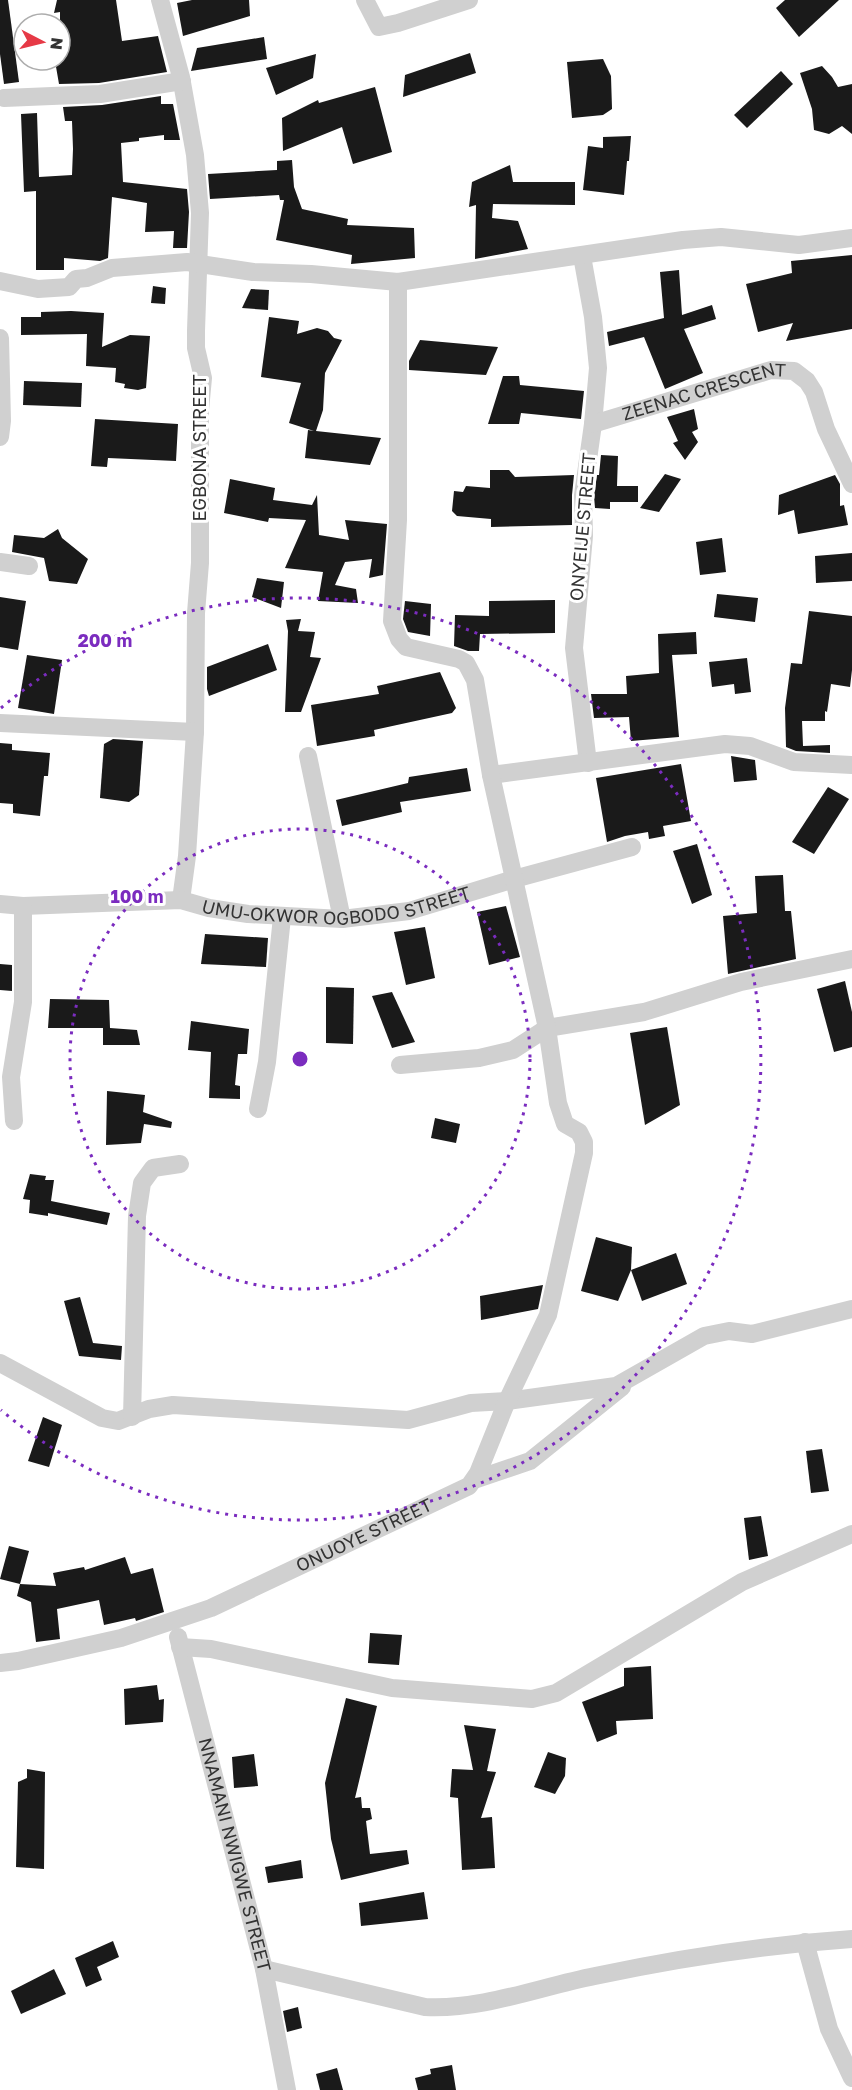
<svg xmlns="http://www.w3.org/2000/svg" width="852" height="2090" font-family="'Golos Text',sans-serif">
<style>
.building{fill:#1a1a1a}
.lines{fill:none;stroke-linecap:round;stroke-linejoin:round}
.street{stroke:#d0d0d0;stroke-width:18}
.ring{fill:none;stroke:#7b2cbf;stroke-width:3;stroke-dasharray:3 6}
.labels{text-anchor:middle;stroke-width:6;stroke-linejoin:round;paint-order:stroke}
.street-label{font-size:18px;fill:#333;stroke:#fff}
.centre{fill:#7b2cbf;stroke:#fff;stroke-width:3}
.ring-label{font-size:18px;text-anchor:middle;font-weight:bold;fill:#7b2cbf;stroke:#fff;stroke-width:6;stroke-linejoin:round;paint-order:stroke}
</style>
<rect width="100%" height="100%" fill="#fff"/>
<!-- building -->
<g class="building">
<polygon points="0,0 8,0 19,82 4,84 0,54"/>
<polygon points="57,0 116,0 122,41 158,36 167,72 99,83 59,84 55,61 60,60 60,12 54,13"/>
<polygon points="192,0 249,0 250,16 183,36 177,3"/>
<polygon points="785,0 839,0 799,37 776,8"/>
<polygon points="264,37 267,59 191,71 197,48"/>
<polygon points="470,53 476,73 403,97 405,75"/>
<polygon points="316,54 313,78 276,95 266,68"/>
<polygon points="603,59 611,76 612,109 603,115 572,118 567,62"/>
<polygon points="822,66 832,77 838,87 852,84 852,134 842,126 829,134 814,130 812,109 800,73"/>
<polygon points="781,71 793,84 747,128 734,115"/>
<polygon points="375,87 392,152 353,164 342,127 283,151 282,118 318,100 319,103"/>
<polygon points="161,96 161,104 173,104 180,140 164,140 164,135 139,138 139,141 121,143 123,182 187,189 189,212 187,248 173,248 174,231 145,232 147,203 112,197 108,258 100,261 64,258 64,270 36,270 36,191 24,192 21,114 37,113 39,177 72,175 73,149 72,121 65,121 63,107 102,105"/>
<polygon points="631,136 629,161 627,161 624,195 583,190 588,146 603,148 603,137"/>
<polygon points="292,160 294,187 302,209 348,219 347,225 414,228 415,258 351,264 352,255 276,240 284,200 280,200 279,195 210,199 208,174 277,170 277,161"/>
<polygon points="510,165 513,182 575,182 575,205 493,204 492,218 518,221 528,249 475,259 476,205 469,207 472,182"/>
<polygon points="852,255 852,329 786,341 793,323 758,332 746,284 792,273 791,261"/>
<polygon points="679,270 682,315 712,305 716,319 684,329 703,373 665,389 644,337 609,346 607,332 664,318 660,272"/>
<polygon points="153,286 166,288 165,304 151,303"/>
<polygon points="251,289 269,290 268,310 242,308"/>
<polygon points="71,311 104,313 102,347 130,335 150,336 146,388 138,390 124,388 125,384 115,382 116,368 86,366 87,334 21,335 21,317 41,317 41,312"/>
<polygon points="269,317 299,321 297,334 317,328 328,331 334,338 342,340 325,373 323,410 316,431 381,438 370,465 305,458 308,430 314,431 289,423 301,383 261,377"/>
<polygon points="420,340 498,347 486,375 409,370 409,361"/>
<polygon points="503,376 519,376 520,385 584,391 581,419 521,413 519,424 488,424"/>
<polygon points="24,381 82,383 81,407 23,405"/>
<polygon points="694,409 698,429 692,432 698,442 685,460 673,443 678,441 667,417"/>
<polygon points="95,419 178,424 176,461 108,458 107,467 91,466"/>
<polygon points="601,455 618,456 617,486 638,486 638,502 610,502 610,509 595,508 594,496 597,475 599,475"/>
<polygon points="490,470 509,470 515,477 574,475 572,495 572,525 491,527 491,519 457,516 452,511 454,491 463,492 466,486 490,488"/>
<polygon points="665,474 681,479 659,512 640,508"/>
<polygon points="835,475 840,484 840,506 844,505 848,525 798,534 794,510 778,515 779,495"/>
<polygon points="230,479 275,488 273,500 312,505 317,495 319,535 349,540 345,520 387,524 383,575 369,578 372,559 345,562 335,585 356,589 358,603 318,601 323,572 285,568 306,520 269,518 268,522 224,513"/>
<polygon points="58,529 62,538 88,559 77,584 49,581 44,558 12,552 14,535 44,538"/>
<polygon points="722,538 726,572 700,575 696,542"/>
<polygon points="852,553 852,581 816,583 815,556"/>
<polygon points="257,578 284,582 281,608 252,597"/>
<polygon points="717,594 758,598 755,622 714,617"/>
<polygon points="0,597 26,601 18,650 0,647"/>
<polygon points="555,600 555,633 480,634 479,651 468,651 454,646 455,615 489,616 489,601"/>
<polygon points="405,601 431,604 430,636 408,632 403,619"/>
<polygon points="809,611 852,616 852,670 850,687 831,684 827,712 825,711 825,721 802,721 803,746 830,745 830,753 796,751 786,747 785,708 791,663 802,664"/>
<polygon points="301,619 298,631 315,632 310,657 321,658 301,712 285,712 288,631 286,620"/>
<polygon points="696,632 697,654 672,655 679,737 631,741 629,717 594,718 591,694 627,694 626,676 659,673 658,634"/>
<polygon points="268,644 277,670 209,696 207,689 207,667"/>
<polygon points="27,655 62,660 54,714 18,708"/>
<polygon points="747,658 751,692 735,694 734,684 712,687 709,662"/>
<polygon points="440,672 456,708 452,713 374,730 375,736 317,746 311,705 379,694 377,686"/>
<polygon points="113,739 143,741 139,795 129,802 100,798 104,744"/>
<polygon points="0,743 12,744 12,750 50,753 48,776 44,776 40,816 13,813 13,804 0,803"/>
<polygon points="731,756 755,760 757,780 734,782"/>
<polygon points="681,764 691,821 663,826 665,836 649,839 648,832 625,836 607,842 596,778"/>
<polygon points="467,768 471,791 400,802 402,812 342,826 336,800 408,783 409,777"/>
<polygon points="828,787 849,799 814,854 792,842"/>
<polygon points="697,844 712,895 692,904 673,851"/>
<polygon points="783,875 785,911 791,911 796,959 728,974 723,916 757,913 755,876"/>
<polygon points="506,906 520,957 489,965 477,912"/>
<polygon points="425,927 435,978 406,985 394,932"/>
<polygon points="205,934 268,938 266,967 201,964"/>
<polygon points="0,964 12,965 12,991 0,990"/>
<polygon points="845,981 852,1012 852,1047 834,1052 817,989"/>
<polygon points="326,987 354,988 353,1044 326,1043"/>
<polygon points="392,992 415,1042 392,1048 372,996"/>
<polygon points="50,999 109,1000 110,1028 137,1030 140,1045 103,1045 103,1028 48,1028"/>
<polygon points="191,1021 249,1029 247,1054 238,1054 235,1085 240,1086 240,1099 209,1098 211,1052 188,1050"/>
<polygon points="667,1027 680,1105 645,1125 630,1033"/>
<polygon points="107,1091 145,1095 143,1112 172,1122 171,1128 144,1124 141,1143 106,1145"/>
<polygon points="435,1118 460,1124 456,1143 431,1138"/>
<polygon points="30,1174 46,1176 45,1180 54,1180 51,1201 110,1213 107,1225 48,1213 48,1216 29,1213 30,1200 23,1199"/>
<polygon points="596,1237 632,1247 631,1270 618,1301 581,1291"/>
<polygon points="676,1253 687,1284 642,1301 631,1270"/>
<polygon points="543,1285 538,1309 481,1320 480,1296"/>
<polygon points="80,1297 93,1343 122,1346 121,1360 79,1356 64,1301"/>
<polygon points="43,1417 62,1425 49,1467 28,1461"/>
<polygon points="822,1449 829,1491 811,1493 806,1451"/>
<polygon points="761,1516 768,1556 749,1560 744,1518"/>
<polygon points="9,1546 29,1551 20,1584 0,1579"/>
<polygon points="125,1557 131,1574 153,1568 164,1612 136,1621 135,1618 104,1625 99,1600 57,1609 60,1639 36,1642 31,1602 17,1596 20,1584 56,1586 53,1573 84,1567 85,1570"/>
<polygon points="370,1633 402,1635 399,1665 368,1663"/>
<polygon points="651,1666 653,1719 616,1721 617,1734 597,1742 582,1702 624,1686 624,1668"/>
<polygon points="157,1685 159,1700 164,1699 163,1722 125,1725 124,1689"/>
<polygon points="346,1698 377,1706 355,1798 361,1797 362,1808 370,1808 372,1819 366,1821 370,1854 407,1850 409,1864 341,1880 331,1839 325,1783"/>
<polygon points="464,1725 496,1729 487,1771 496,1772 481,1818 492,1817 495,1868 462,1870 458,1798 450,1797 452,1769 473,1770"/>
<polygon points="548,1752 566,1758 565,1776 555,1794 534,1787"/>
<polygon points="254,1754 258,1786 234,1788 232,1757"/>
<polygon points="27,1769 45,1772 44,1869 16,1867 18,1782 27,1778"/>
<polygon points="301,1860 303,1878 268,1883 265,1867"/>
<polygon points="424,1892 428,1919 361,1926 359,1903"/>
<polygon points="113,1941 119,1957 97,1967 102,1980 86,1987 75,1958"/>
<polygon points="54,1969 66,1994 21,2014 11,1991"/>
<polygon points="298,2007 302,2028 287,2032 283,2011"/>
<polygon points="452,2065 456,2090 418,2090 415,2078 431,2074 430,2069"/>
<polygon points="337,2068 343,2090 320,2090 316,2074"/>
</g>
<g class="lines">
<!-- street -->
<g class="street">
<polyline points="160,0 181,77 195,155 200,213 196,331 196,348 203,378 200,410 200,563 196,613 195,732 187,856 181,900"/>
<polyline points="365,0 379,27 398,23 469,0"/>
<polyline points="4,98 100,94 182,81"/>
<polyline points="582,256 593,317 598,368 593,424 583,495 584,536 574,648 588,763"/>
<polyline points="0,281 38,289 69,287 76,279 87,278 112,268 187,262 253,272 311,274 398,282 683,240 721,237 799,245 852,238"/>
<polyline points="0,338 2,421 0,437"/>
<path id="s1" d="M593,424L771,370L794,371L807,381L814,392L826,429L852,484"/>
<polyline points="0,562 29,566"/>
<polyline points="0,723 195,732"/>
<polyline points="308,756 342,919"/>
<polyline points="491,775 725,744 750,746 794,762 852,765"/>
<path id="s2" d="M0,904L23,906L181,900L209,908L248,914L342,919L409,911L514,879L632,847"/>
<polyline points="400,1065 479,1058 513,1050 547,1028 644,1012 741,982 852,959"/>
<polyline points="258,1109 267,1062 282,917"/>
<polyline points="14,1121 11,1077 23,1002 23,906"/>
<polyline points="0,1363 102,1418 118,1421 149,1409 173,1405 408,1420 471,1403 507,1401 616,1386 704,1336 729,1331 752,1334 852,1309"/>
<polyline points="132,1417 137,1216 142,1183 153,1168 180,1164"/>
<polyline points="474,1480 530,1461 622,1387"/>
<path id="s3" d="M178,1637L264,1969L287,2090"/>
<polyline points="180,1647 211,1649 392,1688 532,1699 556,1693 742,1582 852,1534"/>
<path id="s4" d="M0,1663L18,1661L121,1638L211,1608L469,1486L478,1473L507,1401L548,1315L584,1153V1142L579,1132L565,1124L558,1103L547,1028L491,775L475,680L466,663L459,659L406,647L399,639L392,621L398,520V282"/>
<polyline points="805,1942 829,2029 852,2078"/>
<path d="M264,1969L425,2007C483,2010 539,1987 595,1976C680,1958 765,1945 852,1939"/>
</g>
</g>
<!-- distance rings -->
<g class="ring">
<circle cx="300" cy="1059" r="230"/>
<path d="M1 708A461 461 0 1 1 1 1410"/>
</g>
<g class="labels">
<!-- street labels -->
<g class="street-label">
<text dy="6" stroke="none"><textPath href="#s1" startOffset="116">ZEENAC CRESCENT</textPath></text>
<text transform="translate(200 448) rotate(-90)" y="6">EGBONA STREET</text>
<text transform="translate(583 527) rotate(-85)" y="6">ONYEIJE STREET</text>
<text dy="6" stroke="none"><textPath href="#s2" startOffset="339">UMU-OKWOR OGBODO STREET</textPath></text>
<text dy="6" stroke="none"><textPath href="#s4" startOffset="388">ONUOYE STREET</textPath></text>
<text dy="6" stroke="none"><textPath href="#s3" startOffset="225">NNAMANI NWIGWE STREET</textPath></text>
</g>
</g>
<circle cx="300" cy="1059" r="9" class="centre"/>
<g class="ring-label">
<text x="105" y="647">200 m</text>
<text x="137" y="903">100 m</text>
</g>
<!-- north arrow -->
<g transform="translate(42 42) rotate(97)"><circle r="28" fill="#ffffff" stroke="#adadad" stroke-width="1.5"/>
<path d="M0-4.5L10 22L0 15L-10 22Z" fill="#e63946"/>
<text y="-9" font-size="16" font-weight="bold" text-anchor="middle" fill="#333333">N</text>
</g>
</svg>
